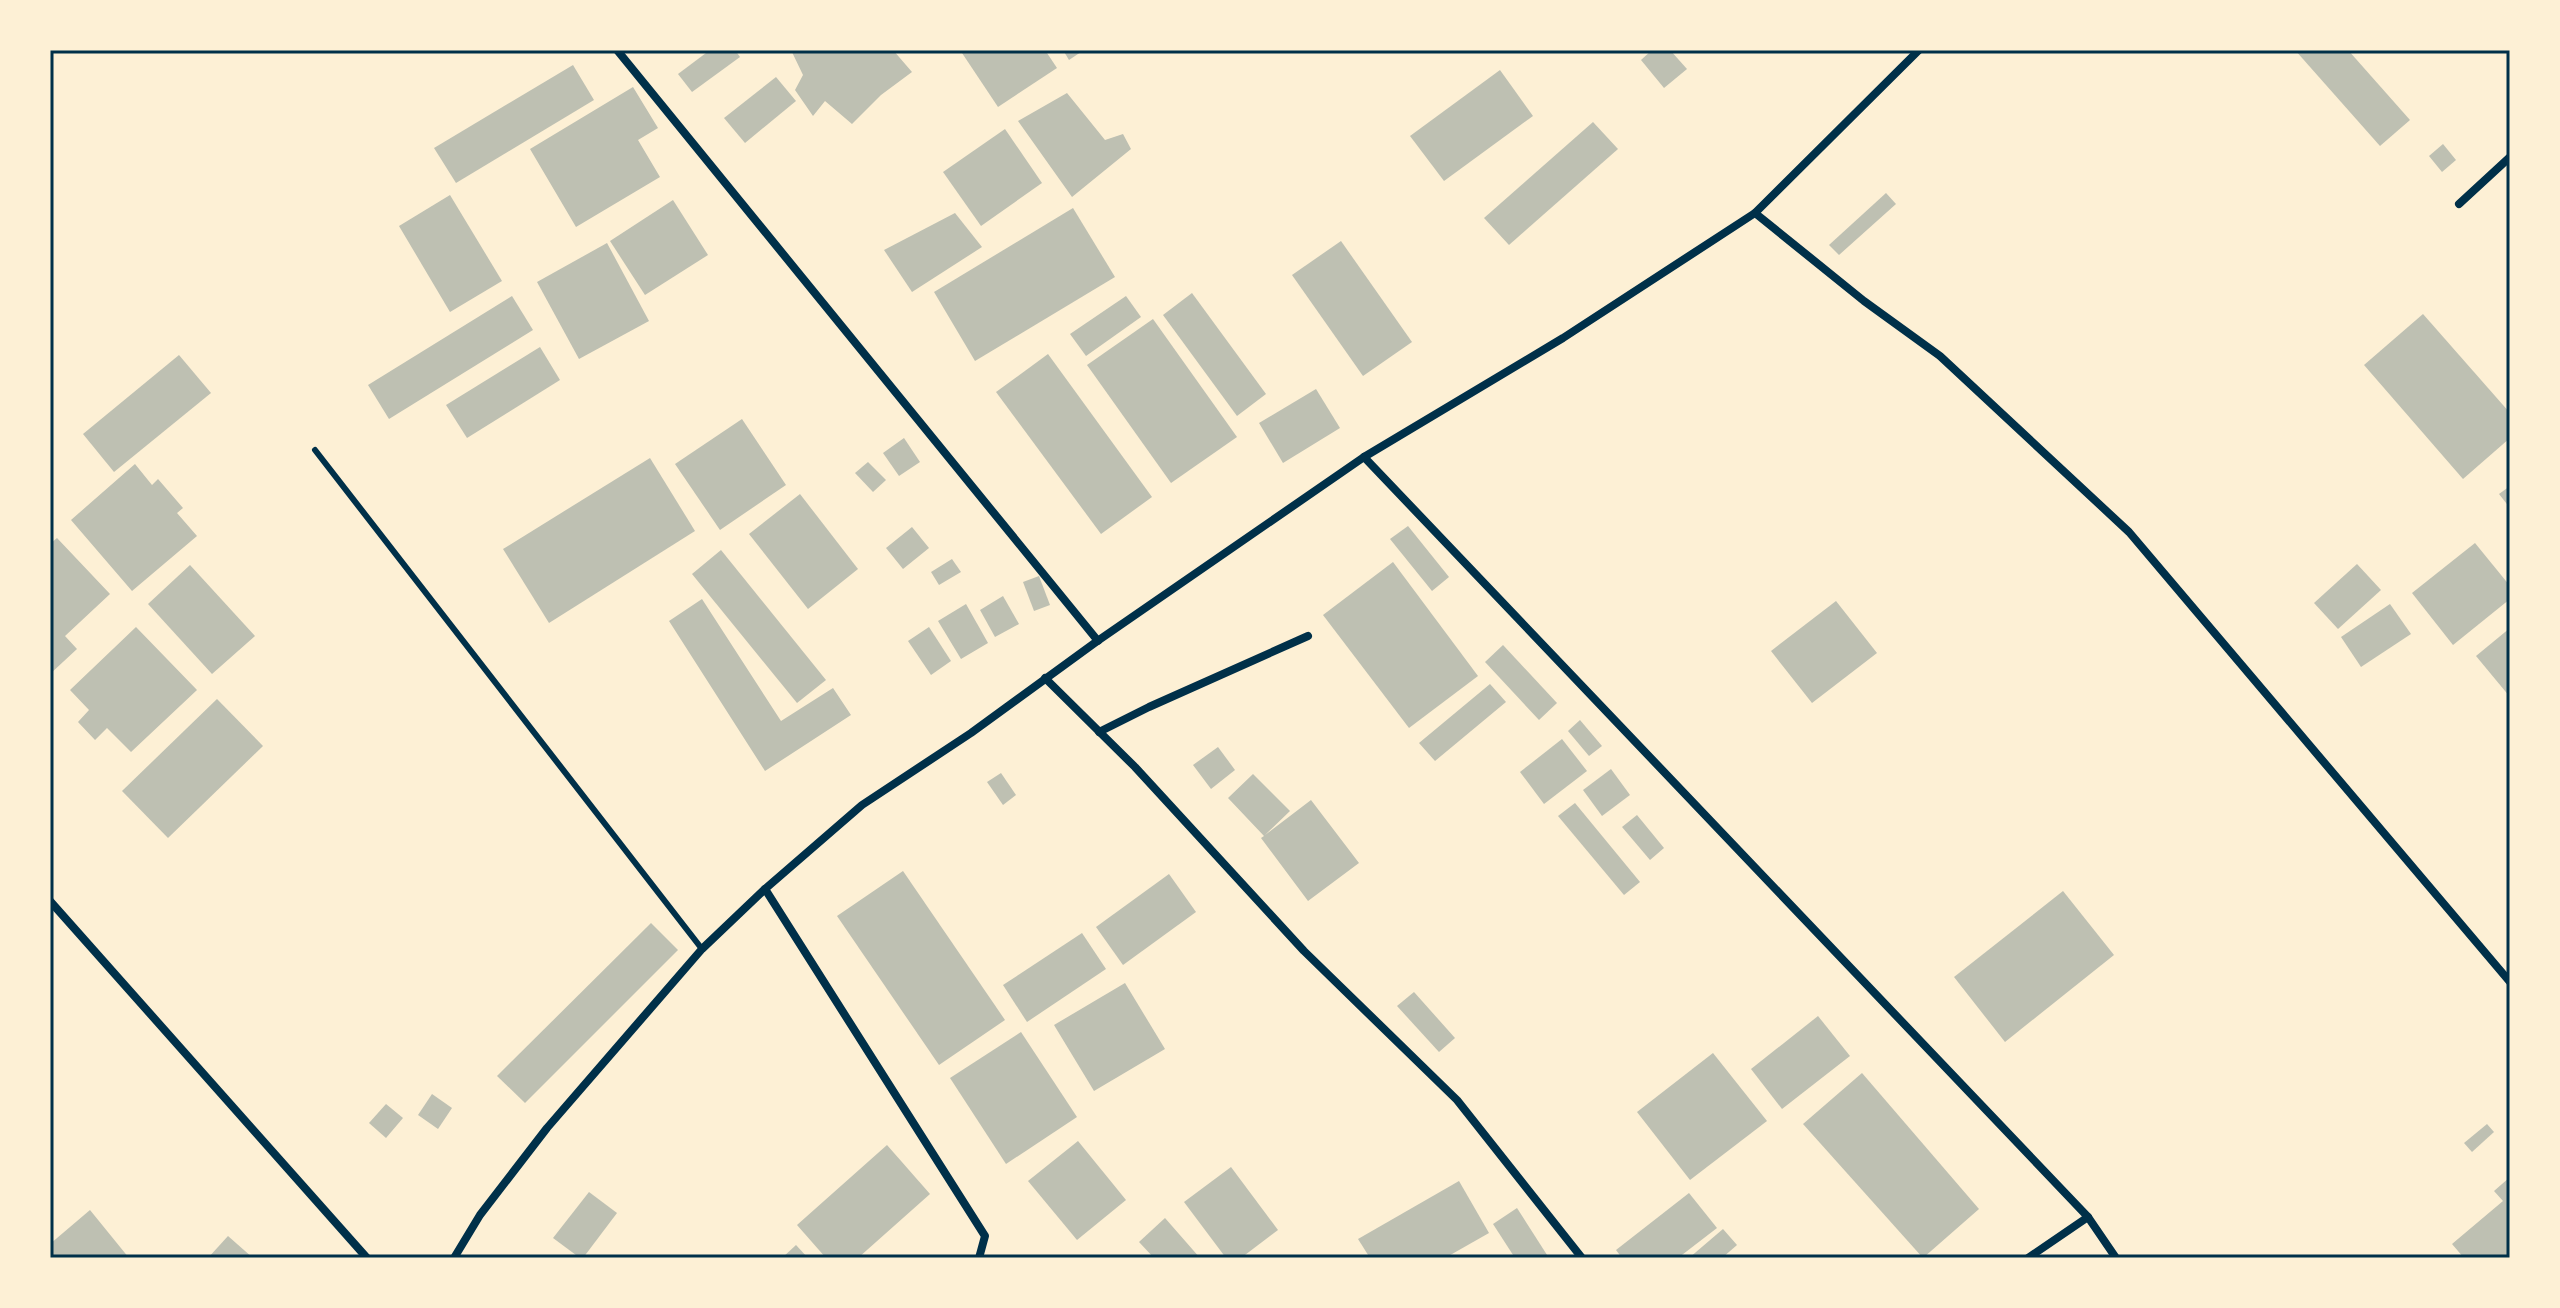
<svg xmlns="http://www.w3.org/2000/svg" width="2560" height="1308" font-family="Karla,sans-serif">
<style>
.building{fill:#bec0b2}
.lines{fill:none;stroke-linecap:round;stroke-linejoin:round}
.service{stroke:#003049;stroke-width:6}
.minor{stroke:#003049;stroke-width:8}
.neatline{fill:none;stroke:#003049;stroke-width:3}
</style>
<rect width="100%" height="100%" fill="#fdf0d5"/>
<!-- building -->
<g class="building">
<polygon points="710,50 735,50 740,57 692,92 678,74"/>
<polygon points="791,50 893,50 912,72 881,95 852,124 825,101 813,116 795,90 803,75"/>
<polygon points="960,50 1045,50 1057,68 998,107"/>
<polygon points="1063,50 1084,50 1069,60"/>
<polygon points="1652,50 1670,50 1687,69 1664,88 1641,60"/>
<polygon points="2295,50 2348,50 2410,120 2380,146"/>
<polygon points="573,65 594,100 456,183 434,148"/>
<polygon points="1500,70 1533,116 1444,181 1410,136"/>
<polygon points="776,77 796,101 745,143 724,118"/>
<polygon points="633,87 658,128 638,140 660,177 576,227 530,149"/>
<polygon points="1067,93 1105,140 1123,134 1131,149 1072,197 1018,121"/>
<polygon points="1593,122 1618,149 1509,245 1484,218"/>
<polygon points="1005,129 1042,183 981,226 943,172"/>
<polygon points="2443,144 2456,160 2442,172 2429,156"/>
<polygon points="1886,193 1896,204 1839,255 1829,245"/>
<polygon points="450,195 502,281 450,312 399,226"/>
<polygon points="673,200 708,255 645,295 610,241"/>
<polygon points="1073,208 1115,277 975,361 934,292"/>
<polygon points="955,213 982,247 912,292 884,250"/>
<polygon points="1341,241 1412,342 1363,376 1292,275"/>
<polygon points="607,243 649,321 579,359 537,282"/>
<polygon points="1192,293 1266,394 1237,416 1163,315"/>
<polygon points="512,296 533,330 389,419 368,385"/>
<polygon points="1126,296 1141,317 1086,356 1070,334"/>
<polygon points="2423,314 2510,413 2510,438 2463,479 2364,365"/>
<polygon points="1153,319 1237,437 1171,483 1087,365"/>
<polygon points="540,347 560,380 467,438 446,405"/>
<polygon points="1048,354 1152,497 1101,534 996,392"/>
<polygon points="179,355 211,393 114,472 83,434"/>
<polygon points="1316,389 1340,428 1283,463 1259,423"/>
<polygon points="742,419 786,485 720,530 675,464"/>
<polygon points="904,438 920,462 899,476 883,453"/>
<polygon points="650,458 695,531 549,623 503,549"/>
<polygon points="868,462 886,480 873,492 855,473"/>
<polygon points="135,464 152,485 158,479 183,508 177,513 197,536 132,591 71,520"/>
<polygon points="2510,486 2510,508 2499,494"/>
<polygon points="800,494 858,569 808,609 749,534"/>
<polygon points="1408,526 1449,577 1432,591 1390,539"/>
<polygon points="912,527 929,548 903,569 886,548"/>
<polygon points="57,538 110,594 65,636 77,649 50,674 50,544"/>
<polygon points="2475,543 2510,586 2510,599 2453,645 2412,593"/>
<polygon points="721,550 826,680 797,703 692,574"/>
<polygon points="952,559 961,572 939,585 931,572"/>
<polygon points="1393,562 1478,676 1409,728 1323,615"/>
<polygon points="2357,564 2381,590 2338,629 2314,603"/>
<polygon points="190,565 255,636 212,674 148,604"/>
<polygon points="1039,576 1050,605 1034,611 1023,582"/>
<polygon points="1003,596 1019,624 995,637 980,610"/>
<polygon points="702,599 781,721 833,688 851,715 765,771 669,621"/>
<polygon points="1836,601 1877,653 1812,703 1771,651"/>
<polygon points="966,604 988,643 961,659 938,621"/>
<polygon points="2390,604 2411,634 2361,667 2341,637"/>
<polygon points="136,627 197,690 131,752 107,728 95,740 78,722 89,710 70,690"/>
<polygon points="929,627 951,661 931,675 908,641"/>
<polygon points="2510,628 2510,697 2476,656"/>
<polygon points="1503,645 1557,703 1539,720 1485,662"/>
<polygon points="1490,684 1506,702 1435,761 1419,743"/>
<polygon points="217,699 263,746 168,838 122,791"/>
<polygon points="1580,720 1602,746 1589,756 1568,731"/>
<polygon points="1562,739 1587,771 1544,804 1520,772"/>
<polygon points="1218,747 1235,770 1211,789 1193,765"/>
<polygon points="1611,769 1630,795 1602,816 1583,790"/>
<polygon points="1001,773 1016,795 1003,805 987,782"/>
<polygon points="1253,774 1290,811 1265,835 1311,800 1359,863 1308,901 1261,838 1264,836 1228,798"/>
<polygon points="1575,803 1640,882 1624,895 1558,816"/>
<polygon points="1637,815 1664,848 1650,860 1622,827"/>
<polygon points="903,871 1005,1020 939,1065 837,916"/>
<polygon points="1169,874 1196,912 1123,965 1096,927"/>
<polygon points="2063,891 2114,955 2005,1042 1954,977"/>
<polygon points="651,923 678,950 525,1103 497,1076"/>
<polygon points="1082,933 1106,969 1027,1022 1003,985"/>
<polygon points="1125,983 1165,1049 1094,1091 1054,1025"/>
<polygon points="1414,992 1455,1038 1439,1052 1397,1006"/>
<polygon points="1818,1016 1850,1056 1782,1109 1751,1069"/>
<polygon points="1021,1032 1077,1117 1006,1164 950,1078"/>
<polygon points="1713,1053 1767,1121 1690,1180 1637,1112"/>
<polygon points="1862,1073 1979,1209 1923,1258 1803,1124"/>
<polygon points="432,1094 452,1108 438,1129 418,1115"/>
<polygon points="386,1104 403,1118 386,1138 369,1123"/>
<polygon points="2487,1124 2494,1132 2472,1152 2464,1143"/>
<polygon points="1078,1141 1126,1200 1077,1240 1028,1181"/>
<polygon points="887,1145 930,1194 858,1258 826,1258 797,1225"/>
<polygon points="1231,1167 1278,1230 1241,1258 1226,1258 1184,1202"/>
<polygon points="2510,1177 2510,1258 2464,1258 2452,1244 2503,1201 2494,1191"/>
<polygon points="1459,1181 1489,1233 1445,1258 1370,1258 1358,1239"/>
<polygon points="589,1192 617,1213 583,1258 580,1258 553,1238"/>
<polygon points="1689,1193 1717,1228 1678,1258 1622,1258 1616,1250"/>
<polygon points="1517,1208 1549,1258 1515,1258 1493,1224"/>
<polygon points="90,1210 129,1258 52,1258 50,1244"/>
<polygon points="1165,1218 1200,1258 1154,1258 1139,1242"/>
<polygon points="1723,1229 1737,1245 1722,1258 1689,1258"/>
<polygon points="228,1236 253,1258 208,1258"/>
<polygon points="796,1245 808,1258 782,1258"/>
</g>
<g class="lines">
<!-- service -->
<polyline class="service" points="315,450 702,949"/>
<!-- minor -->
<g class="minor">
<polyline points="617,50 1098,641"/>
<polyline points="2459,204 2510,157"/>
<polyline points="1755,213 1864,301 1940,356 2129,532 2510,982"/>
<polyline points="1364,457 2088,1217 2116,1258"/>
<polyline points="1045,678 1135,767 1304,951 1457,1100 1582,1258"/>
<polyline points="1099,732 1149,707 1308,636"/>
<polyline points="765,889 985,1236 979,1258"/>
<polyline points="50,901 367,1258"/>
<polyline points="454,1258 480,1215 547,1128 702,949 765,889 862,805 971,733 1096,642 1364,457 1563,338 1755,213 1919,50"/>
<polyline points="2028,1258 2088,1217"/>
</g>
</g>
<!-- border -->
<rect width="2560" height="1308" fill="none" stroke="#fdf0d5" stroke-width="104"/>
<rect x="52" y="52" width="2456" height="1204" class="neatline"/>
</svg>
